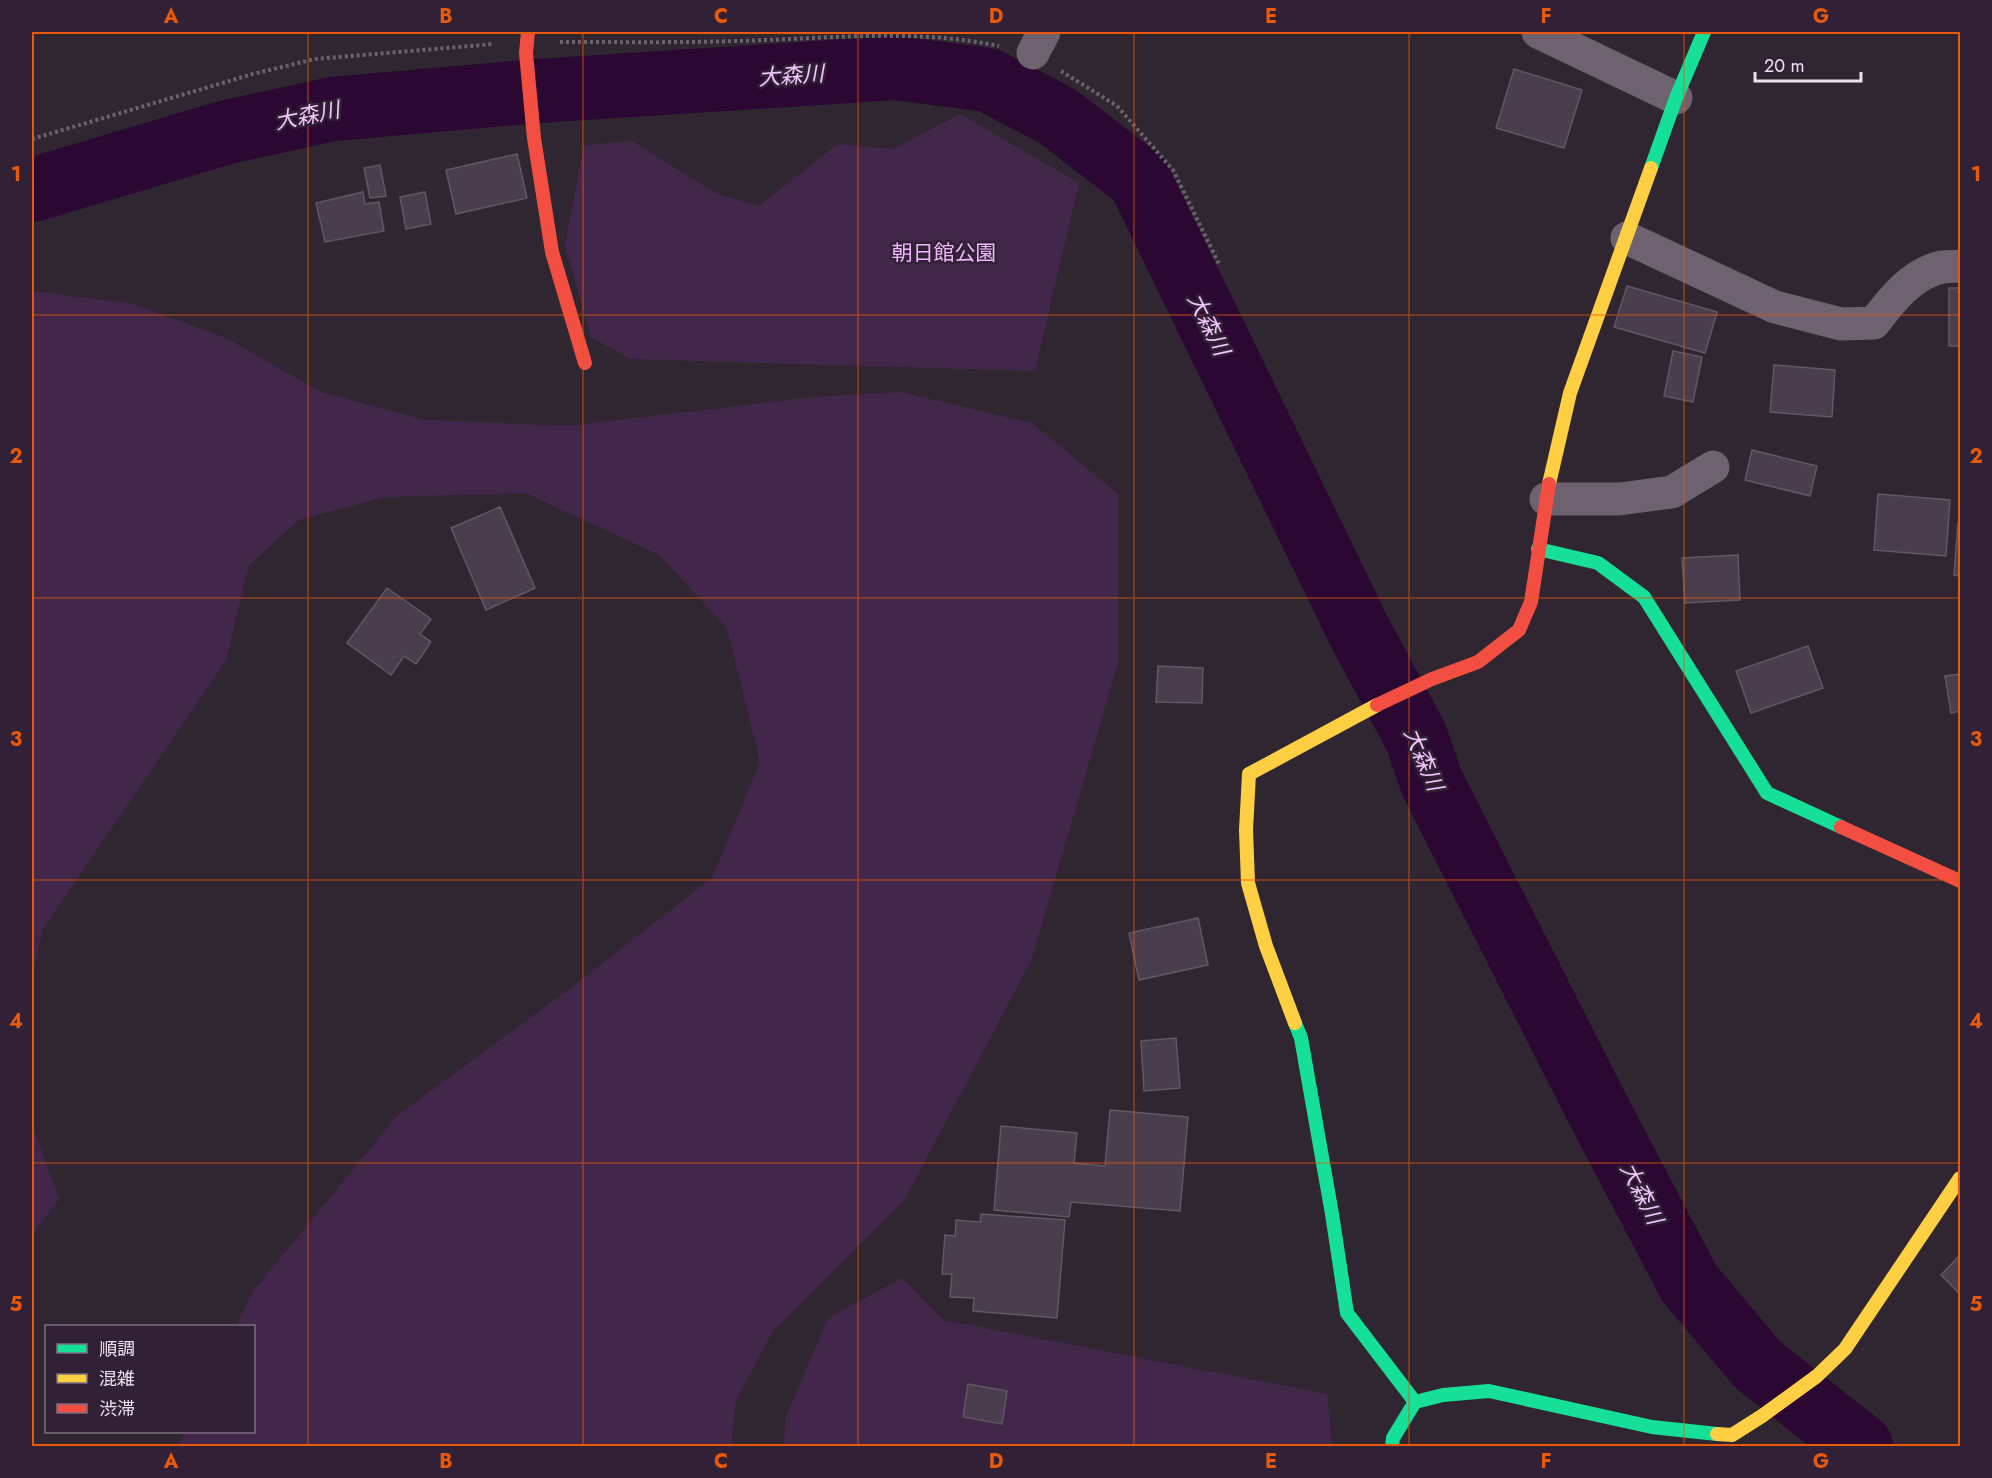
<svg xmlns="http://www.w3.org/2000/svg" width="1992" height="1478" font-family="Jost,'Noto Sans JP',sans-serif">
<style>
.green{fill:#43274a}
.lines{fill:none;stroke-linecap:round;stroke-linejoin:round}
.river{stroke:#2a0832;stroke-width:64}
.building{fill:#4a3d4d;stroke:#605862;stroke-width:1.5}
.path{stroke:#6a626c;stroke-width:4;stroke-dasharray:3 3;stroke-linecap:butt}
.street{stroke:#6e6271;stroke-width:33}
.fast{stroke:#16e098;stroke-width:14}
.slow{stroke:#ffcf43;stroke-width:14}
.jam{stroke:#f24e42;stroke-width:14}
.grid{fill:none;stroke:#e8590c;stroke-width:1.5;stroke-opacity:0.55}
.labels{text-anchor:middle;stroke-width:5;stroke-linejoin:round;paint-order:stroke}
.park-label{font-size:21px;fill:#f0b7fd;stroke:#322136}
.water-label{font-size:22px;font-style:italic;fill:#f1c6fc;stroke:#322136}
.neatline{fill:none;stroke:#e8590c;stroke-width:2}
.grid-label{font-size:20px;text-anchor:middle;font-weight:bold;fill:#e8590c}
</style>
<rect width="100%" height="100%" fill="#2f2631"/>
<!-- green -->
<g class="green">
<polygon points="960,114 1079,183 1035,371 630,359 591,337 565,245 584,145 632,141 717,194 759,206 838,144 894,149"/>
<polygon points="32,291 133,304 226,338 321,392 425,420 568,426 815,397 901,392 1032,423 1118,494 1118,663 1031,961 905,1199 773,1331 736,1400 731,1446 178,1446 185,1432 254,1432 254,1326 236,1326 254,1290 397,1116 576,984 712,878 760,763 727,628 659,555 526,493 385,497 299,520 249,565 226,660 43,929 32,977"/>
<polygon points="32,1124 59,1199 32,1235"/>
<polygon points="902,1278 943,1320 1327,1394 1332,1446 784,1446 785,1419 828,1318"/>
</g>
<g class="lines">
<!-- river -->
<polyline class="river" points="32,190 227,132 333,109 538,91 895,68 988,80 1057,116 1139,179 1360,633 1416,737 1432,783 1596,1106 1689,1283 1758,1365 1861,1446"/>
</g>
<!-- building -->
<g class="building">
<polygon points="1514,69 1582,90 1564,148 1496,128"/>
<polygon points="517,154 527,198 456,214 446,170"/>
<polygon points="380,165 386,196 370,198 364,168"/>
<polygon points="363,192 365,204 379,202 384,231 325,242 316,203"/>
<polygon points="425,192 431,224 406,229 400,197"/>
<polygon points="1627,286 1717,312 1705,353 1614,327"/>
<rect x="1949" y="288" width="11" height="58"/>
<polygon points="1673,351 1702,357 1693,402 1664,396"/>
<polygon points="1774,365 1835,370 1832,417 1770,412"/>
<polygon points="1752,450 1817,466 1810,496 1745,480"/>
<polygon points="1878,494 1950,500 1946,556 1874,550"/>
<polygon points="500,507 535,588 486,610 451,528"/>
<polygon points="1958,523 1960,524 1960,576 1954,575"/>
<polygon points="1738,555 1740,600 1685,603 1682,558"/>
<polygon points="387,588 431,619 420,634 431,642 416,664 404,656 391,675 347,643"/>
<polygon points="1808,646 1823,688 1751,713 1736,671"/>
<polygon points="1158,666 1203,668 1202,703 1156,702"/>
<polygon points="1960,674 1960,711 1951,713 1945,676"/>
<polygon points="1198,918 1208,965 1139,980 1129,933"/>
<polygon points="1176,1038 1180,1088 1144,1091 1141,1041"/>
<polygon points="1110,1110 1188,1117 1180,1211 1071,1202 1069,1217 994,1210 1001,1126 1077,1133 1074,1163 1105,1166"/>
<polygon points="981,1214 1065,1220 1057,1318 973,1311 974,1298 950,1297 952,1274 942,1274 945,1235 955,1236 956,1220 980,1222"/>
<polygon points="1960,1255 1960,1294 1941,1275"/>
<polygon points="968,1384 1007,1391 1002,1424 963,1417"/>
</g>
<g class="lines">
<!-- path -->
<g class="path">
<path d="M560,42C629,42 698,43 766,40C844,37 923,30 999,46"/>
<polyline points="1061,71 1117,106 1173,170 1220,266"/>
<polyline points="32,139 253,74 315,59 493,44"/>
</g>
<!-- street -->
<g class="street">
<polyline points="1538,32 1676,98"/>
<polyline points="1033,53 1044,32"/>
<path d="M1627,238L1775,307L1841,324L1874,323C1891,301 1912,273 1942,267C1948,266 1954,267 1960,266"/>
<polyline points="1546,499 1619,499 1672,492 1713,467"/>
</g>
<!-- fast -->
<g class="fast">
<polyline points="1651,168 1676,98 1704,32"/>
<polyline points="1538,549 1598,563 1644,597 1767,793 1841,827"/>
<polyline points="1295,1023 1301,1038 1332,1214 1347,1313 1415,1402"/>
<polyline points="1392,1446 1393,1438 1415,1402 1443,1395 1489,1391 1652,1427 1717,1434"/>
</g>
<!-- slow -->
<g class="slow">
<polyline points="1549,484 1570,393 1651,168"/>
<polyline points="1295,1023 1266,946 1248,883 1246,830 1249,774 1377,705"/>
<polyline points="1717,1434 1732,1435 1762,1416 1817,1376 1845,1349 1960,1178"/>
</g>
<!-- jam -->
<g class="jam">
<polyline points="528,32 526,53 534,138 552,252 585,363"/>
<polyline points="1377,705 1432,679 1478,662 1519,630 1531,602 1549,484"/>
<polyline points="1841,827 1960,881"/>
</g>
</g>
<!-- grid -->
<path class="grid" d="M308,32V1446M583,32V1446M858,32V1446M1134,32V1446M1409,32V1446M1684,32V1446M32,315H1960M32,598H1960M32,880H1960M32,1163H1960"/>
<g class="labels">
<!-- park labels -->
<g class="park-label">
<text x="944" y="260">朝日館公園</text>
</g>
<!-- water labels -->
<g class="water-label">
<text transform="translate(791 75) rotate(-4)" y="8">大森川</text>
<text transform="translate(307 115) rotate(-11)" y="8">大森川</text>
<text transform="translate(1209 324) rotate(64)" y="8">大森川</text>
<text transform="translate(1424 759) rotate(67)" y="8">大森川</text>
<text transform="translate(1642 1193) rotate(63)" y="8">大森川</text>
</g>
</g>
<!-- border -->
<rect width="1992" height="1478" fill="none" stroke="#322136" stroke-width="66"/>
<!-- legend -->
<rect x="45" y="1325" width="210" height="108" fill="#322136" stroke="#7c6e80" stroke-width="1.5"/>
<rect x="57" y="1344" width="30" height="9" fill="#16e098" stroke="#7c6e80" stroke-width="1.5"/>
<text x="99" y="1355" font-size="18" fill="#ece1ef">順調</text>
<rect x="57" y="1374" width="30" height="9" fill="#ffcf43" stroke="#7c6e80" stroke-width="1.5"/>
<text x="99" y="1385" font-size="18" fill="#ece1ef">混雑</text>
<rect x="57" y="1404" width="30" height="9" fill="#f24e42" stroke="#7c6e80" stroke-width="1.5"/>
<text x="99" y="1415" font-size="18" fill="#ece1ef">渋滞</text>
<!-- scale -->
<path d="M1755 72v9h106v-9" fill="none" stroke="#ece1ef" stroke-width="3"/>
<text x="1764" y="72" font-size="18" fill="#ece1ef" stroke="#322136" stroke-width="4.5" paint-order="stroke">20 m</text>
<rect x="33" y="33" width="1926" height="1412" class="neatline"/>
<g class="grid-label">
<text x="171" y="23">A</text>
<text x="446" y="23">B</text>
<text x="721" y="23">C</text>
<text x="996" y="23">D</text>
<text x="1271" y="23">E</text>
<text x="1546" y="23">F</text>
<text x="1821" y="23">G</text>
<text x="16" y="181">1</text>
<text x="1976" y="181">1</text>
<text x="16" y="463">2</text>
<text x="1976" y="463">2</text>
<text x="16" y="746">3</text>
<text x="1976" y="746">3</text>
<text x="16" y="1028">4</text>
<text x="1976" y="1028">4</text>
<text x="16" y="1311">5</text>
<text x="1976" y="1311">5</text>
<text x="171" y="1468">A</text>
<text x="446" y="1468">B</text>
<text x="721" y="1468">C</text>
<text x="996" y="1468">D</text>
<text x="1271" y="1468">E</text>
<text x="1546" y="1468">F</text>
<text x="1821" y="1468">G</text>
</g>
</svg>
